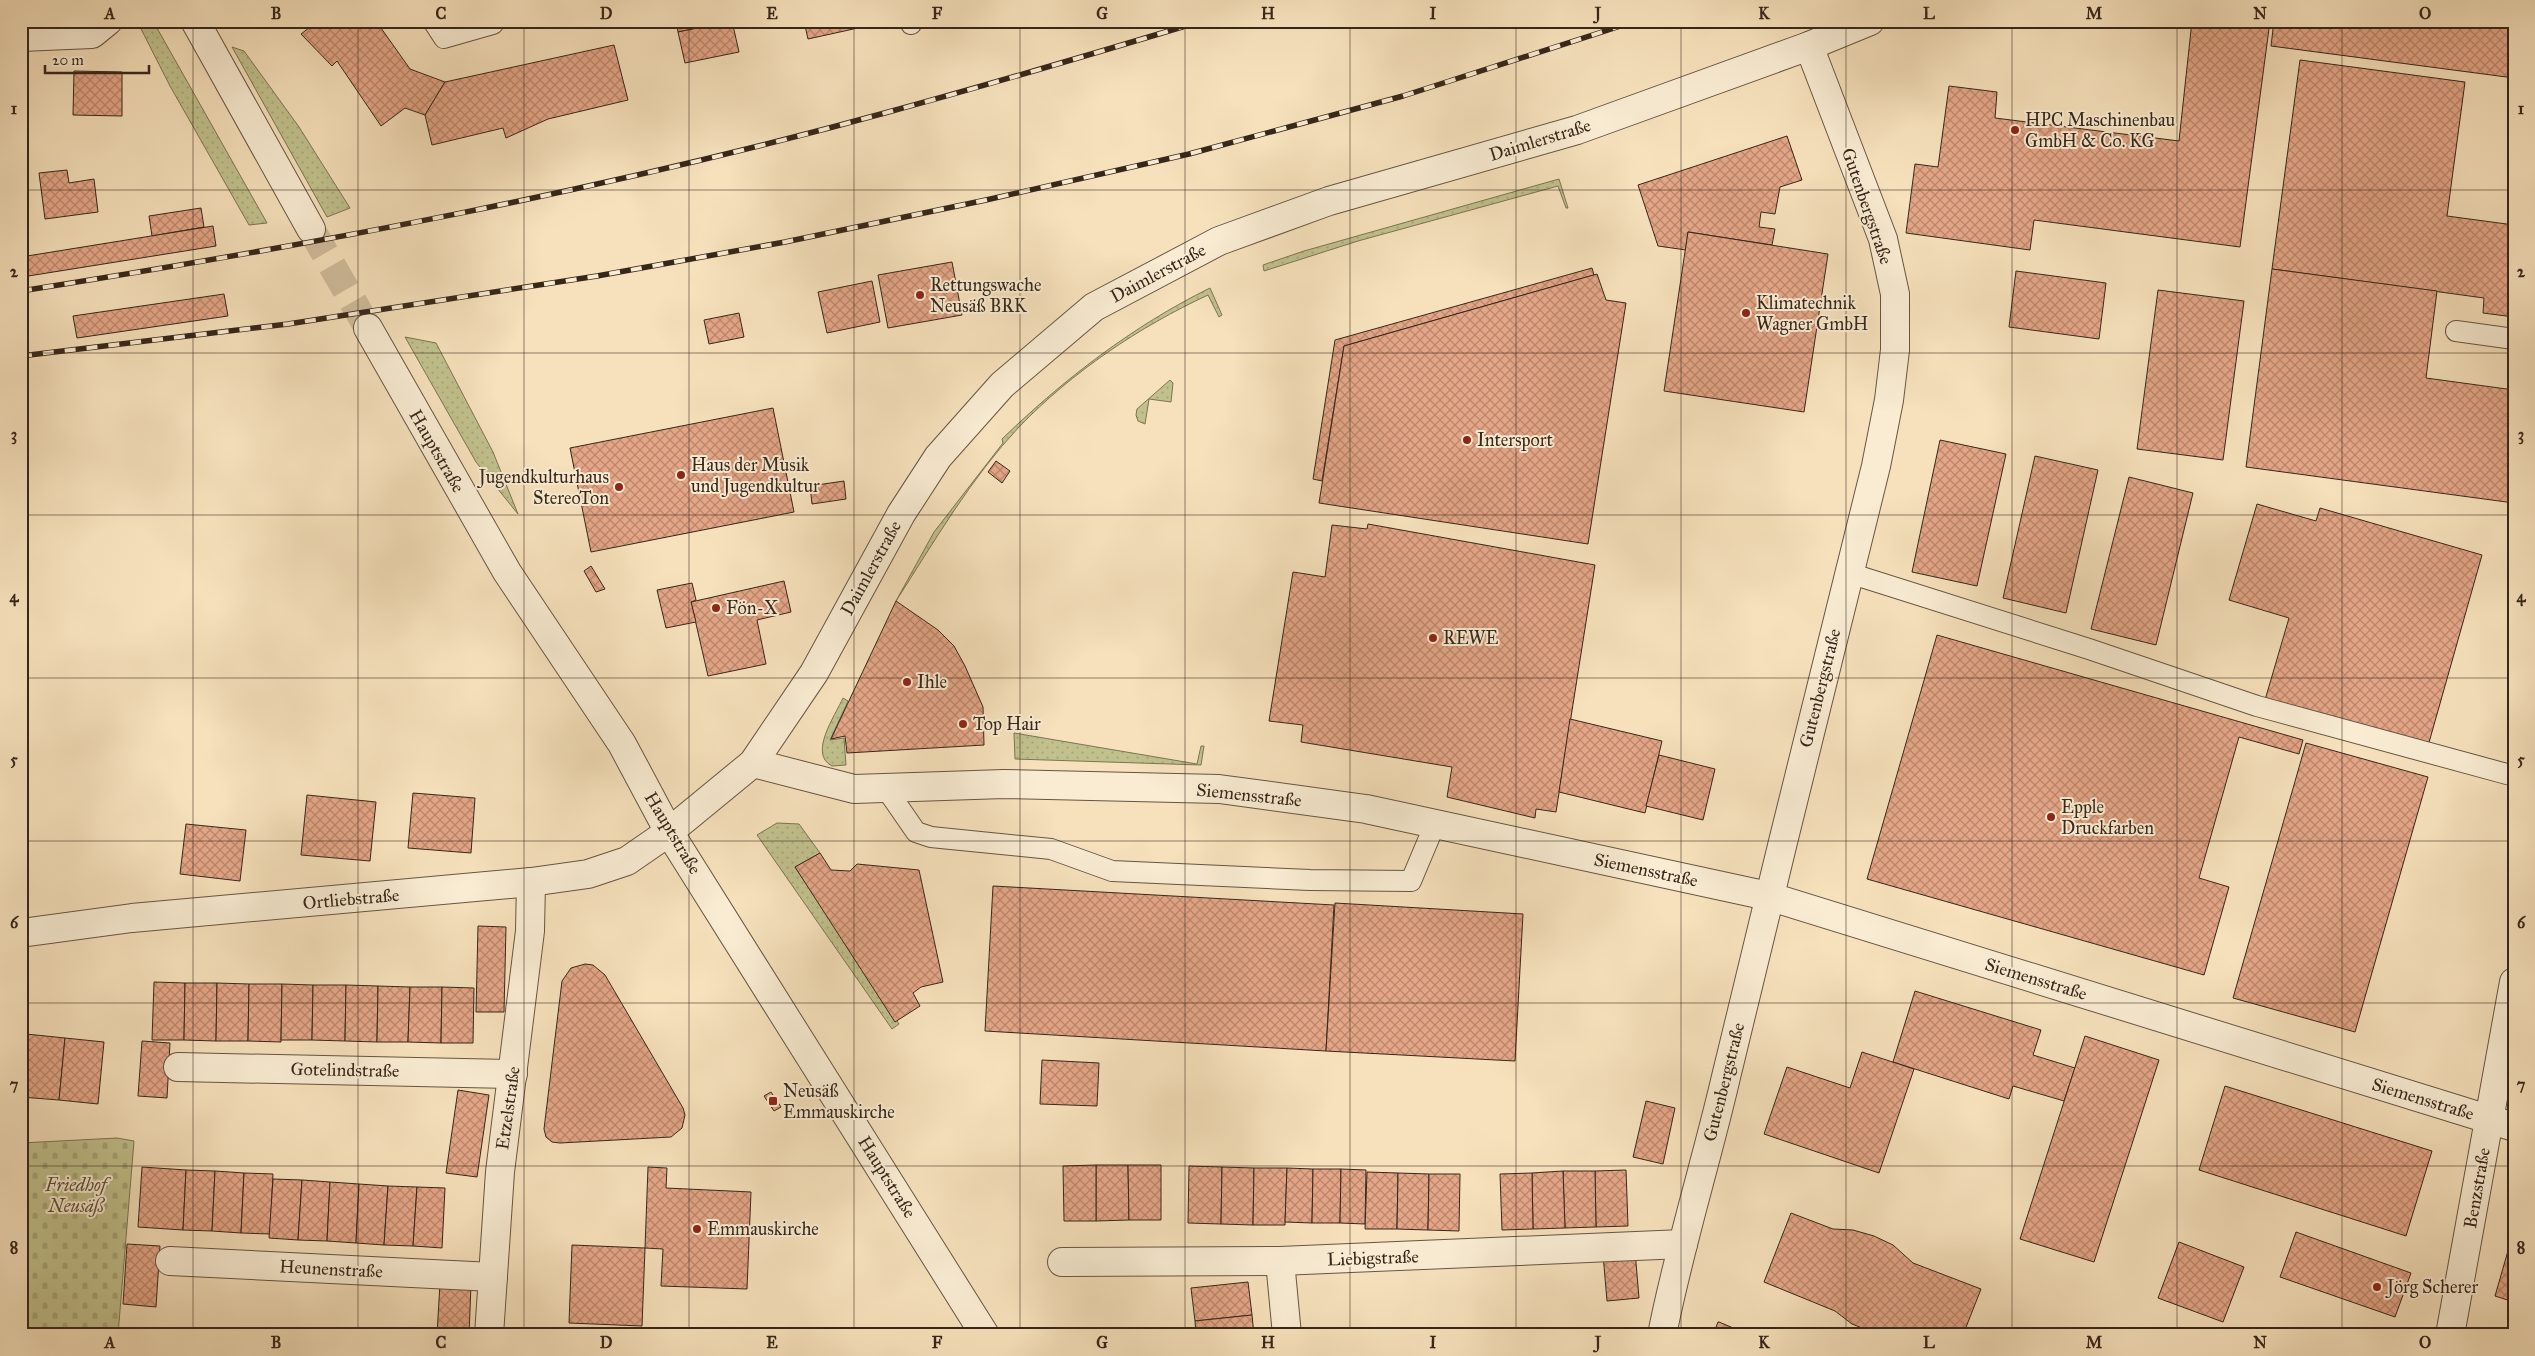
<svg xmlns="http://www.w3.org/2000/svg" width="2535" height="1356" font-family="'IM FELL Great Primer',serif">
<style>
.grass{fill:url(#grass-dots);stroke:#7c7454}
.cemetery{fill:url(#cemetery-stones);stroke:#7c7454}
.building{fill:url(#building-cross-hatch);stroke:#37261a}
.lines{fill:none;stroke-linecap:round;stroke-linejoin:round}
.tertiary-tunnel{stroke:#d0bc9c;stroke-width:28;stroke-dasharray:28 14;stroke-linecap:butt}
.service-casing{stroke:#675542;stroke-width:22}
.minor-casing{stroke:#675542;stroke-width:30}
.tertiary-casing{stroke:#675542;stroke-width:30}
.service{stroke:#f9ecd3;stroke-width:20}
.minor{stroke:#f9ecd3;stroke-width:28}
.tertiary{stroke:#f9ecd3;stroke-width:28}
.rail-casing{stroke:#37261a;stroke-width:5.5}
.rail{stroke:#f9ecd3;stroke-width:4;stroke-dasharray:11;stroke-linecap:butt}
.grid{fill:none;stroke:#37261a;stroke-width:1;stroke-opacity:0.55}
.poi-dot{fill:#8f2418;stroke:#f9ecd3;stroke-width:2}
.labels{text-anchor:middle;stroke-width:4;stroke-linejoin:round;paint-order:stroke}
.poi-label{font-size:18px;fill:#37261a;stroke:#f9ecd3;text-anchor:start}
.street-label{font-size:18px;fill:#37261a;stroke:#f9ecd3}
.park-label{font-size:18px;font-style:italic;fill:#5a4d37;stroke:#f9ecd3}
.neatline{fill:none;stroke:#37261a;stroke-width:2}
.grid-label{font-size:16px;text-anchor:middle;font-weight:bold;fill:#37261a}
</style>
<defs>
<pattern id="grass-dots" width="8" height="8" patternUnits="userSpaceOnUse" patternTransform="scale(1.25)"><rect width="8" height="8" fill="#c1c18d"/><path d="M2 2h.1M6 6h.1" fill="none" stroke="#a6a679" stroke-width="1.8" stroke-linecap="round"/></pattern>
<pattern id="cemetery-stones" width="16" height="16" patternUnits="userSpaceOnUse" patternTransform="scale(1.25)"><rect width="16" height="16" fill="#c1c18d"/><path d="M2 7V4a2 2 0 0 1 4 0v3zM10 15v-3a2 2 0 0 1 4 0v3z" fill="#a6a679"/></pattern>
<pattern id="building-cross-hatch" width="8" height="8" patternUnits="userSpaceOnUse" patternTransform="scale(1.25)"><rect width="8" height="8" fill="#e5a687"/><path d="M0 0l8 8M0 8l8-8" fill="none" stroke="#ba876e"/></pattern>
</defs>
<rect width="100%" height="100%" fill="#f6e1bc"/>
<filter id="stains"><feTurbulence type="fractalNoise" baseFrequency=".004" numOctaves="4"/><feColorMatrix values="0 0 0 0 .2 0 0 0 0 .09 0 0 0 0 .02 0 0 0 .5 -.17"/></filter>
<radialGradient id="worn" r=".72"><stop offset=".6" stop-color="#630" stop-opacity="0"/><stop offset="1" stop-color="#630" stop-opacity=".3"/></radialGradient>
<!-- grass -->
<g class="grass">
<polygon points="137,21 153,21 267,223 249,225 170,86"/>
<polygon points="232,47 244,51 299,127 350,208 327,217"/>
<polygon points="1559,179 1568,208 1566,208 1558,186 1358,241 1264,271 1263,265 1304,251"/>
<path d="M1210,288L1222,315L1219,317L1208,295C1139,327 1072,372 1019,427C971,478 934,542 896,601L934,532L1003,443L1002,439C1064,379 1133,326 1210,288Z"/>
<polygon points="405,337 436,343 493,452 518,514 476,462"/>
<polygon points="1170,380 1173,383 1171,402 1149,399 1145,424 1138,421 1136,415 1137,409"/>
<path d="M843,698L848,701L830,740L844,738L846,765L832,766C808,754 835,716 843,698Z"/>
<polygon points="1014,733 1197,764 1201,746 1204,746 1201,765 1015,759"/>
<polygon points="777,823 799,824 820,853 795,867 899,1024 892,1029 757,835"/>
</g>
<!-- cemetery -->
<polygon class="cemetery" points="117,1138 134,1141 118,1335 21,1335 21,1143"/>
<!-- building -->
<g class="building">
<polygon points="318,21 376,21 410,69 445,82 425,115 405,108 381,126 337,61 332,66 301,34"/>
<polygon points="676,21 731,21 678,32"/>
<polygon points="732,21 739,52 685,63 678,32"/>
<polygon points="804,21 866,21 867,26 808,39"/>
<polygon points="2192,21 2270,21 2240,247 2034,220 2030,250 1906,233 1915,164 1938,167 1949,86 1997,92 1995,118 2179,141"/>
<polygon points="2274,21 2514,21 2514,78 2271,46"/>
<polygon points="614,45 628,100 548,119 506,138 503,128 432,145 425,115 445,82"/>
<polygon points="2300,60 2465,82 2447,216 2514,225 2514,317 2483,313 2484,298 2272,269"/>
<polygon points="74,71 122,72 122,116 73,115"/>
<polygon points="1787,136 1802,180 1780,187 1775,214 1761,212 1759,227 1775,229 1772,245 1688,232 1686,250 1658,246 1638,185"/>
<polygon points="67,170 69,183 94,179 98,212 45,219 39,173"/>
<polygon points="201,208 204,227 152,236 149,216"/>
<polygon points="213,226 216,246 22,277 21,257"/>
<polygon points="1688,232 1828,254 1804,412 1664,391"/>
<polygon points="952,262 962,315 888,328 878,275"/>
<polygon points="1592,268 1594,275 1344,346 1322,481 1313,479 1335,340"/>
<polygon points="2272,269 2437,291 2426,378 2514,390 2514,503 2246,467"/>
<polygon points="2016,271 2106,283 2099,339 2009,327"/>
<polygon points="1597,274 1606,300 1626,303 1588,544 1319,503 1344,346"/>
<polygon points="872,281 880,322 827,333 818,292"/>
<polygon points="2158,290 2244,301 2223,460 2137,449"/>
<polygon points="224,294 228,316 77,338 73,316"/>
<polygon points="739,313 744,337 709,344 704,320"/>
<polygon points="773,408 794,512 591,552 570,448"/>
<polygon points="1940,440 2006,454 1977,586 1912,572"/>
<polygon points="2035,456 2098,470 2066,613 2003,598"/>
<polygon points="996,461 1010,471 1002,483 988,472"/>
<polygon points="2129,477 2193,493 2156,645 2091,629"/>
<polygon points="844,481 846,499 812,504 810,486"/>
<polygon points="2257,504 2316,521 2320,508 2482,555 2428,746 2265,700 2289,618 2229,600"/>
<polygon points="1368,524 1595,565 1556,812 1536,809 1535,818 1447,797 1452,767 1301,742 1303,725 1269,721 1293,572 1325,577 1332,525 1367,529"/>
<polygon points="591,566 605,589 596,592 584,571"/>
<polygon points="784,581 791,612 757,620 766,664 708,676 691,602"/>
<polygon points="692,583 696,600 691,602 696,622 666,628 657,590"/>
<polygon points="896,601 938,630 954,646 965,666 983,707 984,745 847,753 845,736 831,739"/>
<polygon points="1937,635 2303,740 2299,754 2239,737 2199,878 2229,887 2204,975 1867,879"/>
<polygon points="1570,719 1662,741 1645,813 1559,792"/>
<polygon points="2306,743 2428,777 2355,1032 2233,998"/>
<polygon points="1659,755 1715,769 1703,820 1646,806"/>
<polygon points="413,793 475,798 471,853 408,848"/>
<polygon points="307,795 376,802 370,861 301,855"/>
<polygon points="186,824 246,830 240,881 180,874"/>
<polygon points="820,853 831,870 850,871 857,864 919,870 943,982 921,987 913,993 920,1006 895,1022 795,867"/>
<polygon points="993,886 1334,905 1326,1051 985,1031"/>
<polygon points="1335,903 1523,914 1515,1061 1326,1051"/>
<polygon points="478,926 506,927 504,1012 476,1012"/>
<polygon points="585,964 593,965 605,975 683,1108 685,1115 682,1128 671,1137 560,1143 552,1142 546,1137 544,1129 562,981 571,968"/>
<polygon points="154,982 185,983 184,1040 152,1040"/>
<polygon points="185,983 217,983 216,1041 184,1040"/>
<polygon points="217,983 249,984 248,1041 216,1041"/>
<polygon points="249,984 282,984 281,1042 248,1041"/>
<polygon points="282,984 313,985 312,1040 281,1040"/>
<polygon points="313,985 346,985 345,1041 312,1040"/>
<polygon points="346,985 378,986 377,1042 345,1041"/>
<polygon points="378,986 410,987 408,1042 377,1042"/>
<polygon points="410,987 442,987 441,1043 408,1042"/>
<polygon points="442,987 474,988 473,1043 441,1043"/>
<polygon points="1915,991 2041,1030 2033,1055 2075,1068 2064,1101 2013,1086 2009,1099 1893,1062"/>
<polygon points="26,1034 65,1038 59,1100 21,1097"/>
<polygon points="2085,1036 2159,1060 2094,1262 2020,1239"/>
<polygon points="65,1038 104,1042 98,1104 59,1100"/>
<polygon points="142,1041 170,1043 167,1098 138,1096"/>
<polygon points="1862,1052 1914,1069 1879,1173 1764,1134 1787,1067 1850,1088"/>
<polygon points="1042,1060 1099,1063 1097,1106 1040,1104"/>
<polygon points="2225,1086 2432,1151 2406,1236 2199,1170"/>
<polygon points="458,1090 489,1095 477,1177 446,1173"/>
<polygon points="771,1092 781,1107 774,1111 764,1096"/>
<polygon points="1646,1101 1675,1108 1663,1164 1633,1157"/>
<polygon points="1096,1165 1128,1165 1129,1220 1096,1221"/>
<polygon points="1096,1165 1096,1221 1064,1221 1063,1166"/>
<polygon points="1128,1165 1161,1165 1161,1220 1129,1220"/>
<polygon points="1189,1166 1222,1167 1221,1224 1188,1223"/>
<polygon points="142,1167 186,1170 183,1230 138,1227"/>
<polygon points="648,1167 667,1168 666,1188 751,1192 747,1289 661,1286 663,1249 645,1248"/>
<polygon points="1222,1167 1254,1168 1253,1225 1221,1224"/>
<polygon points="1254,1168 1287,1168 1285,1225 1253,1225"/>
<polygon points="1287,1168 1313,1169 1312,1223 1285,1222"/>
<polygon points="1313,1169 1341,1169 1340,1223 1312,1223"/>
<polygon points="1341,1169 1366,1170 1365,1224 1340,1223"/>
<polygon points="186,1170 215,1171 212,1231 183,1230"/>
<polygon points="1626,1170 1628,1226 1596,1227 1595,1171"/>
<polygon points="215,1171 244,1173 241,1233 212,1231"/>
<polygon points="1563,1171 1595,1171 1596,1227 1565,1228"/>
<polygon points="1563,1171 1565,1228 1533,1229 1532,1173"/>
<polygon points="1367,1172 1398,1173 1397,1229 1365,1229"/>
<polygon points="244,1173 273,1174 270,1234 241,1233"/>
<polygon points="1398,1173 1429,1174 1428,1230 1397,1229"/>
<polygon points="1532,1173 1533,1229 1502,1230 1500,1174"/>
<polygon points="1429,1174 1460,1174 1459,1231 1428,1230"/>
<polygon points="273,1179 302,1180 298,1240 269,1238"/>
<polygon points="302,1180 330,1182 327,1241 298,1240"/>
<polygon points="330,1182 359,1184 356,1243 327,1241"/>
<polygon points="359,1184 388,1186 384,1245 356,1243"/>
<polygon points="388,1186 417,1187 413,1246 384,1245"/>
<polygon points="417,1187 445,1188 442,1248 413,1246"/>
<polygon points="1791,1213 1833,1229 1853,1230 1874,1236 1893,1245 1913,1263 1981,1289 1963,1335 1865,1335 1867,1330 1852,1324 1835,1311 1764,1282"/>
<polygon points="2514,1230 2514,1302 2495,1296"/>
<polygon points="2296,1232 2411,1273 2395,1317 2280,1277"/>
<polygon points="2179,1242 2244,1267 2223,1322 2158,1298"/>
<polygon points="127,1244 160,1246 156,1307 123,1304"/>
<polygon points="572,1245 645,1248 642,1326 569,1323"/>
<polygon points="1635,1251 1639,1298 1607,1301 1603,1254"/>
<polygon points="1248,1282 1252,1315 1195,1321 1191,1288"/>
<polygon points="440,1283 471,1284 469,1335 437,1335"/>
<polygon points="1252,1315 1254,1335 1196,1335 1195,1321"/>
<polygon points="1718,1322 1719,1322 1750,1335 1713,1335"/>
</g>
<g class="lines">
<!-- tertiary-tunnel -->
<polyline class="tertiary-tunnel" points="311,229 368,328"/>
<defs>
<g id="service">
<polyline points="433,21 444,38 493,24 495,21"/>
<polyline points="911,24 912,21"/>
<polyline points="2456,331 2514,339"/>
<polyline points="1849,573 2089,649 2257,706 2514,776"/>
<polyline points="887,790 916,832 931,837 1051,849 1112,871 1310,880 1411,881 1435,824"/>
</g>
<g id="minor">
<polyline points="21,37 92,34 108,21"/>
<polyline points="753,763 854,789 1004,784 1219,789 1366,809 1768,896 2514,1127"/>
<polyline points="21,933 132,918 531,882 588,874 627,861 669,832"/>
<polyline points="178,1067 513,1074"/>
<polyline points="170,1261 493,1277"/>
<polyline points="1280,1261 1287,1335"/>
<polyline points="1062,1262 1280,1261 1683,1244"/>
<polyline points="489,1335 500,1172 530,931 531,882"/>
<path d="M1662,1335C1679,1248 1706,1163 1726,1077C1775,873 1825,670 1876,466L1889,400L1895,350V294L1883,239L1809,46"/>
<polyline points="2450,1335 2514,982"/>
</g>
<g id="tertiary">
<polyline points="195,21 311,229"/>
<polyline points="368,328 507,572 622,744 669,832 985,1335"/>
<polyline points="669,832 753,763 814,673 901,514 938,457 1002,385 1094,307 1219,241 1329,201 1577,130 1809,46 1870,21"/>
</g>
</defs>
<!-- service casing -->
<use href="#service" class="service-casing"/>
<!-- minor casing -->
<use href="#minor" class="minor-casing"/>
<!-- tertiary casing -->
<use href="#tertiary" class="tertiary-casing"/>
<!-- service -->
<use href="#service" class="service"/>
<!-- minor -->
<use href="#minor" class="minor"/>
<!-- tertiary -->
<use href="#tertiary" class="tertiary"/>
<defs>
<g id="rail">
<path d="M21,291C314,245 606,190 892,111C995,83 1099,52 1202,21"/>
<polyline points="21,356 288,324 597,276 785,242 986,200 1189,154 1403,96 1636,21"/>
</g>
</defs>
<!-- rail casing -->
<use href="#rail" class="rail-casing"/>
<!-- rail -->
<use href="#rail" class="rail"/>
</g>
<!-- grid -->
<path class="grid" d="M193,21V1335M358,21V1335M524,21V1335M689,21V1335M854,21V1335M1020,21V1335M1185,21V1335M1350,21V1335M1516,21V1335M1681,21V1335M1846,21V1335M2012,21V1335M2177,21V1335M2342,21V1335M21,190H2514M21,353H2514M21,515H2514M21,678H2514M21,841H2514M21,1003H2514M21,1166H2514"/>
<!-- markers -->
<g class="poi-dot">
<circle cx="2015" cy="130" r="5"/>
<circle cx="920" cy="295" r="5"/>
<circle cx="1746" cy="313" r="5"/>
<circle cx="1467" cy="440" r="5"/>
<circle cx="681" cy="475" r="5"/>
<circle cx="619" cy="487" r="5"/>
<circle cx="716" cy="608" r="5"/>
<circle cx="1433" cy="638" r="5"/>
<circle cx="907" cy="682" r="5"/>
<circle cx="963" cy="724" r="5"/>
<circle cx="2051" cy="817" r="5"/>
<rect x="768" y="1096" width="10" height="10" rx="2.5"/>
<circle cx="697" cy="1229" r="5"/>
<circle cx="2377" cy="1287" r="5"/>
</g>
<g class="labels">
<!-- poi labels -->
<g class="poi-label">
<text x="2025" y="126">HPC Maschinenbau<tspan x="2025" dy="21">GmbH &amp; Co. KG</tspan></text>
<text x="930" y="291">Rettungswache<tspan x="930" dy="21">Neusäß BRK</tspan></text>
<text x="1756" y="309">Klimatechnik<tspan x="1756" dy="21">Wagner GmbH</tspan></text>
<text x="1477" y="446">Intersport</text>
<text x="691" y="471">Haus der Musik<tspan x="691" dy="21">und Jugendkultur</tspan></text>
<text x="609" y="483" text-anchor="end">Jugendkulturhaus<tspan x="609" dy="21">StereoTon</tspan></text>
<text x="726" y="614">Fön-X</text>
<text x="1443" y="644">REWE</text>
<text x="917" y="688">Ihle</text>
<text x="973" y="730">Top Hair</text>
<text x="2061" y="813">Epple<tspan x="2061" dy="21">Druckfarben</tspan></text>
<text x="783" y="1097">Neusäß<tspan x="783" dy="21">Emmauskirche</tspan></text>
<text x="707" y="1235">Emmauskirche</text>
<text x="2387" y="1293">Jörg Scherer</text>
</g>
<!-- street labels -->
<g class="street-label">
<text transform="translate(1540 140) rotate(-17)" y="6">Daimlerstraße</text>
<text transform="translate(1867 206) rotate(71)" y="6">Gutenbergstraße</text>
<text transform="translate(1158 273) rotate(-28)" y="6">Daimlerstraße</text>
<text transform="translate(437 451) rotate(60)" y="6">Hauptstraße</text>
<text transform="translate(871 568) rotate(-61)" y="6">Daimlerstraße</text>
<text transform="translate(1820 688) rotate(-76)" y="6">Gutenbergstraße</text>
<text transform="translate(1249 795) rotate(6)" y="6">Siemensstraße</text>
<text transform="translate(673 833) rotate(59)" y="6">Hauptstraße</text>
<text transform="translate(1646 870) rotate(12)" y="6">Siemensstraße</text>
<text transform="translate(351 899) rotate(-5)" y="6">Ortliebstraße</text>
<text transform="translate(2036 979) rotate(17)" y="6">Siemensstraße</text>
<text transform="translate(345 1070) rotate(1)" y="6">Gotelindstraße</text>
<text transform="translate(1724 1082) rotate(-76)" y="6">Gutenbergstraße</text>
<text transform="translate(2423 1099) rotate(17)" y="6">Siemensstraße</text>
<text transform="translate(508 1108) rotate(-82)" y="6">Etzelstraße</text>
<text transform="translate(887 1177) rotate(58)" y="6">Hauptstraße</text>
<text transform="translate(2477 1188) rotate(-80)" y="6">Benzstraße</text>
<text transform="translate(1373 1258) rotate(-2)" y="6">Liebigstraße</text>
<text transform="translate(331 1269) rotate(3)" y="6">Heunenstraße</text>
</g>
<!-- park labels -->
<g class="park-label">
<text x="76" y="1191">Friedhof<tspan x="76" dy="21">Neusäß</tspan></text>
</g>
</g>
<!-- margin -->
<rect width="2535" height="1356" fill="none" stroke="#f6e1bc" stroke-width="55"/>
<!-- scale -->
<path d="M45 65v8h104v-8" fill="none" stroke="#37261a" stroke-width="2.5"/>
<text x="52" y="65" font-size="15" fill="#37261a" stroke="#f9ecd3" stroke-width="4" paint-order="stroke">20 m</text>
<rect x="28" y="28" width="2480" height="1300" class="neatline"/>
<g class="grid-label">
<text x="110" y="19">A</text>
<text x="276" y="19">B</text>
<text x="441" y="19">C</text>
<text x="606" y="19">D</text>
<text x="772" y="19">E</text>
<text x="937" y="19">F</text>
<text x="1102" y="19">G</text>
<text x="1268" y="19">H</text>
<text x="1433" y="19">I</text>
<text x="1598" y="19">J</text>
<text x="1764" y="19">K</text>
<text x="1929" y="19">L</text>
<text x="2094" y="19">M</text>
<text x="2260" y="19">N</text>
<text x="2425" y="19">O</text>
<text x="14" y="114">1</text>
<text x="2521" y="114">1</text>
<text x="14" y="277">2</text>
<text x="2521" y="277">2</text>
<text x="14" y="440">3</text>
<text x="2521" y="440">3</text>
<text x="14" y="602">4</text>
<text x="2521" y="602">4</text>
<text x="14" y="765">5</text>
<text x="2521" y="765">5</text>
<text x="14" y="928">6</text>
<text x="2521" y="928">6</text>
<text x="14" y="1090">7</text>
<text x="2521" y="1090">7</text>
<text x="14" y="1253">8</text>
<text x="2521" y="1253">8</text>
<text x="110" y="1348">A</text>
<text x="276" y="1348">B</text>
<text x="441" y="1348">C</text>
<text x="606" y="1348">D</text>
<text x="772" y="1348">E</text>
<text x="937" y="1348">F</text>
<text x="1102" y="1348">G</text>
<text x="1268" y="1348">H</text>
<text x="1433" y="1348">I</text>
<text x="1598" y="1348">J</text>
<text x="1764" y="1348">K</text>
<text x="1929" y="1348">L</text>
<text x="2094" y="1348">M</text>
<text x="2260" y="1348">N</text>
<text x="2425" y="1348">O</text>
</g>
<rect width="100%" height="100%" filter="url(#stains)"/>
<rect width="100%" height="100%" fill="url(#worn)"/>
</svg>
